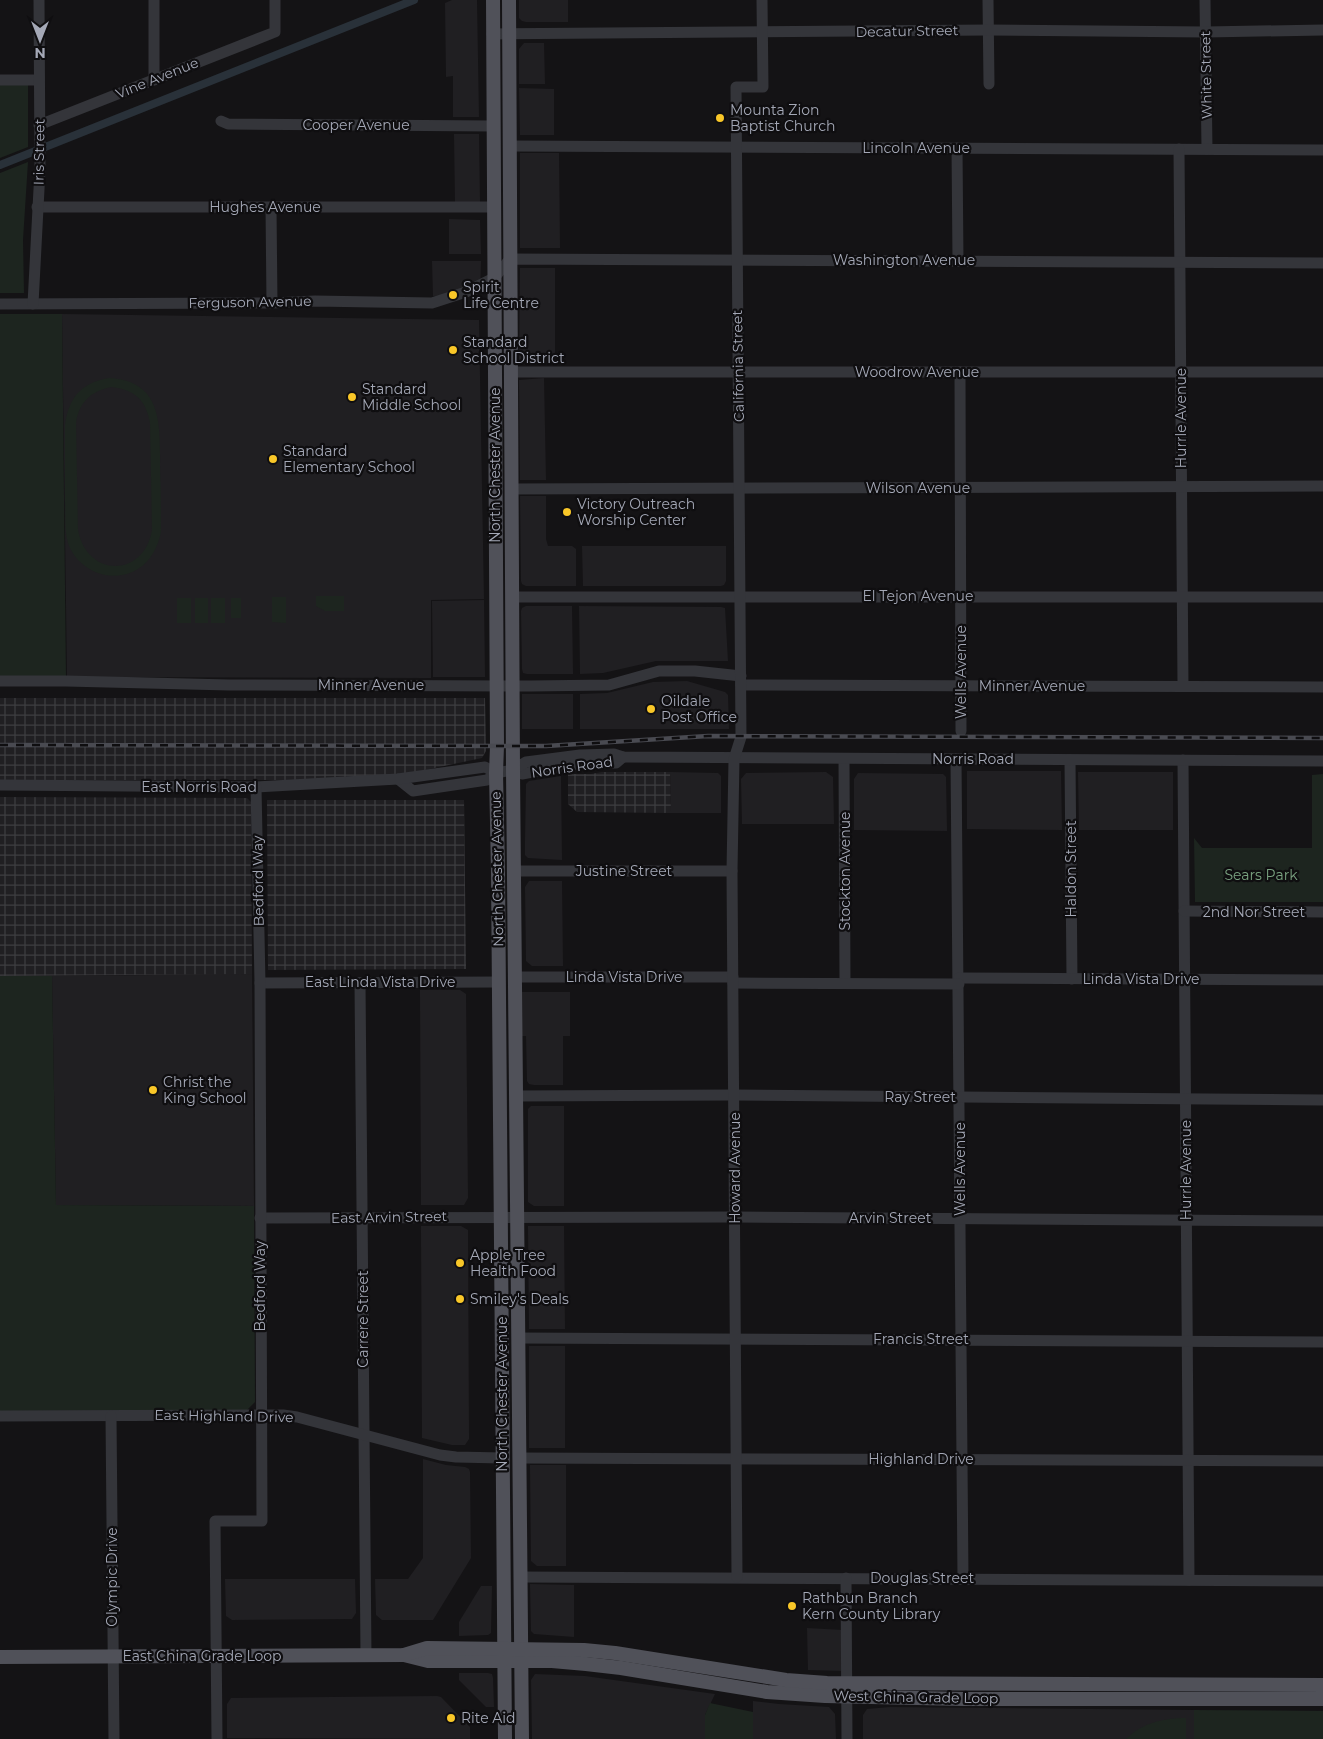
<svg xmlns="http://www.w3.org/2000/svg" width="1323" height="1739" font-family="Montserrat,sans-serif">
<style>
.built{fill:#201f22}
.industrial{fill:url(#industrial-grid)}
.green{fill:#1d251f;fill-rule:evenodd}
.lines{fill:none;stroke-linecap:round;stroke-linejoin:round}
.canal{stroke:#293139;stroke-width:8}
.minor{stroke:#34353a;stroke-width:11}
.major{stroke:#505159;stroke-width:14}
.rail-casing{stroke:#494a51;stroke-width:4.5}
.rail{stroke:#0f0e10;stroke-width:2.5;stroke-dasharray:8;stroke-linecap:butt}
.poi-dot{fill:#f9c728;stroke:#0f0e10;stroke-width:2}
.labels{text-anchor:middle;stroke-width:4.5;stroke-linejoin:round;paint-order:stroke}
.street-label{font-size:14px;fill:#a4a8b6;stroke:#0f0e10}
.poi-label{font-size:14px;fill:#a4a8b6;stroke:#0f0e10;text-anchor:start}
.park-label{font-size:14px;fill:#7aa281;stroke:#0f0e10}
</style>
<defs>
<pattern id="industrial-grid" width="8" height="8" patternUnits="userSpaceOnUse" patternTransform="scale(1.25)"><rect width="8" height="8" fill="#201f22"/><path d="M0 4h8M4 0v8" fill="none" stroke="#3d3d40"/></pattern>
</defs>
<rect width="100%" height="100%" fill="#141315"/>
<!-- built -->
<g class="built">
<polygon points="452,0 477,0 479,117 453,117 453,76 446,77 445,3"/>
<polygon points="519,0 568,0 568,22 526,22 522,21 519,18"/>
<polygon points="524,43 544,43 545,84 519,84 519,49"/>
<polygon points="519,88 554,89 554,135 520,135"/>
<polygon points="454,134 479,134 480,203 455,203"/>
<polygon points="520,153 559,153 560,248 520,248"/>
<polygon points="449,219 480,220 481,254 449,254"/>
<polygon points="432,261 481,261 480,293 477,295 433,296"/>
<polygon points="520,268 555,268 555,363 519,363"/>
<polygon points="62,314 479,320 484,599 431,600 431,678 67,677"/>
<polygon points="544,378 546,480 520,480 519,380"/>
<polygon points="520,496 546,496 546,539 548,546 572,546 576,549 576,586 526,586 522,584 521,581"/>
<polygon points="582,546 726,546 726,581 724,585 721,586 583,586"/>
<polygon points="484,600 485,677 433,677 432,601"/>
<polygon points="526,606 572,606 573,674 527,674 523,673 522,669 521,611 522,608"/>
<polygon points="579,606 721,607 725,608 728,661 656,661 603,673 580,674"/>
<polygon points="687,681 725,692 728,695 729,729 580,729 580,694 607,693 653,682"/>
<rect x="522" y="694" width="51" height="35"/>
<polygon points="967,771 1061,771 1062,830 967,829"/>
<polygon points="670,772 718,773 721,776 721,813 671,813"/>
<polygon points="826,772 833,777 834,824 742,824 741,779 746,773"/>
<polygon points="1078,772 1173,772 1173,830 1079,830"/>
<polygon points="858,773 943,774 946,777 947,831 854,830 854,779"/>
<polygon points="561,776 562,860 528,858 525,855 525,842 526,784 529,781"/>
<polygon points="529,881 562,881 563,966 532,966 526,961 525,887"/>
<polygon points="252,974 254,1206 56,1205 52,976"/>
<polygon points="420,990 460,990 466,994 468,1198 464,1205 421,1205"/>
<polygon points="517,992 570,992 570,1036 563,1036 563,1085 534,1085 529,1084 527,1081 526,1036 518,1036"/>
<polygon points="531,1106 564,1106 564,1206 534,1206 528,1202 528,1109"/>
<polygon points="421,1226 461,1226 468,1230 469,1439 465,1445 452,1445 422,1438"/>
<polygon points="528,1226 564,1226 565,1329 529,1329"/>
<rect x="529" y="1346" width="36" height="102"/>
<polygon points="423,1459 446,1465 465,1467 469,1469 470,1472 471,1558 433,1620 382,1620 376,1615 375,1579 408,1579 423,1558"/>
<polygon points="530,1465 566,1465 566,1566 537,1566 531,1561"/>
<polygon points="225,1579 355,1579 356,1613 352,1619 232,1620 226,1616"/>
<polygon points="530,1584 574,1585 574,1637 534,1634 531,1631"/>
<polygon points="481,1586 492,1586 491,1633 488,1635 459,1636 459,1622"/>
<polygon points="807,1628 843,1630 844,1671 808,1670"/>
<polygon points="459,1673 488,1673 492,1674 493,1678 494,1707 486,1707 459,1680"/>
<polygon points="535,1674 585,1676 715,1694 705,1715 705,1739 532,1739 531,1680"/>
<polygon points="437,1696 441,1697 470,1727 470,1739 227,1738 227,1704 231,1698"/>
<polygon points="753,1701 779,1704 829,1707 835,1714 836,1739 753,1739"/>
<polygon points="890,1707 1194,1710 1194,1739 863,1739 863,1715 867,1709"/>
</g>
<!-- industrial -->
<g class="industrial">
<polygon points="0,698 485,698 486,751 482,758 377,780 0,780"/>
<polygon points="602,772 670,772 671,813 577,812 568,804 568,774 591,774"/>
<polygon points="0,797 247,798 251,802 252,974 0,976"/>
<polygon points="267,800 464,800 466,969 268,970"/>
</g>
<!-- green -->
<g class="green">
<polygon points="0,78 28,78 28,147 0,158"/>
<polygon points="28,162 23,240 24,293 0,293 0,173"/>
<polygon points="0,314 62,314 66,678 0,679"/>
<path d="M109,378C163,381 160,425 160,466C161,488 161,510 161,532C157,551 147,568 127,574C103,581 76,567 68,543C64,530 66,515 65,502C65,476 65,450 65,425C69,397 81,383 109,378ZM112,387C135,390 146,400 150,423L152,530C144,578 87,578 78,530L76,423C79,402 91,391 112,387Z"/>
<polygon points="316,596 344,596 344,611 325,611 316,606"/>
<polygon points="272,597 286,597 286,623 272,622"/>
<rect x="177" y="598" width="14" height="25"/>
<rect x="195" y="598" width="13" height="25"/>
<rect x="211" y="598" width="14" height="25"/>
<rect x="231" y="598" width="10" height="20"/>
<polygon points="1323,774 1323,902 1195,902 1194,838 1202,848 1312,848 1312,775"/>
<polygon points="0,976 52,976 56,1205 254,1206 255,1402 247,1410 0,1411"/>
<polygon points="710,1703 753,1712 753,1739 705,1739 705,1715"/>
<polygon points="1194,1710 1323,1711 1323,1739 1194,1739"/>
<path d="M1186,1718V1739H1126C1142,1723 1164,1718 1186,1718Z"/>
</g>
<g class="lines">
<!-- canal -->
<polyline class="canal" points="0,165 414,0"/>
<!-- minor -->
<g class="minor">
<polyline points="988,0 989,84"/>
<polyline points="1205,0 1207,149"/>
<polyline points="492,34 989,30 1206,32 1323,30"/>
<polyline points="0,80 39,80"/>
<polyline points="154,80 154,0"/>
<polyline points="221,121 228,124 492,126"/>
<polyline points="39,125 275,32 275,0"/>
<polyline points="510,146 1323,150"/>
<polyline points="957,148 958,261"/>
<polyline points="1179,149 1183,686"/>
<polyline points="37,207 493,207"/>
<polyline points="271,207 272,303"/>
<polyline points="0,304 272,303 315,301 432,303 466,292 494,278 510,259 1323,263"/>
<polyline points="33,304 40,170 39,0"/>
<polyline points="511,372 1323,372"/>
<polyline points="960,372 961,731"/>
<polyline points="512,489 1323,486"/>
<polyline points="513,597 1323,597"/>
<polyline points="0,681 66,681 229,685 531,686 609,685 659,671 695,671 741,676"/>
<polyline points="741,685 1323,687"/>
<polyline points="844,759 845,983"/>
<polyline points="956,759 963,1579"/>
<polyline points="1070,760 1072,979"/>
<polyline points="1183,760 1189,1580"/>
<polyline points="513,770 522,774 581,763 616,763 623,757"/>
<polyline points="398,779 413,791 487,780 496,773 513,770 526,762 580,755 614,754 623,757 1323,761"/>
<polyline points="0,785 256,787 398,779 485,767 496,773"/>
<polyline points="515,871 732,871"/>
<polyline points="1184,911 1323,912"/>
<polyline points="516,977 733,977"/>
<polyline points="959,978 1323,980"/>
<polyline points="260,983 499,982"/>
<polyline points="360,983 366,1655"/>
<polyline points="733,983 959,984"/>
<polyline points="517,1096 734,1095 1323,1100"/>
<polyline points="260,1218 735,1217 1323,1221"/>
<polyline points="518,1338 1323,1342"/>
<polyline points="0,1416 283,1415 297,1417 440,1455 456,1457 502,1458"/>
<polyline points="111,1416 114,1739"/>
<polyline points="519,1458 1323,1461"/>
<polyline points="520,1577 1323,1581"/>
<polyline points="737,1577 732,871 734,759 741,737 736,87 763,87 762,0"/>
<polyline points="846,1578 847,1739"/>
<polyline points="217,1739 215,1521 262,1521 260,983 256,787"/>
</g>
<!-- major -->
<g class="major">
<polyline points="493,0 497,746 496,773 498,872 505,1739"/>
<polyline points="509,0 513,770 522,1739"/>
<polyline points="404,1655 428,1661 552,1661 586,1664 621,1668 767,1692 825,1696 963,1699 1323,1699"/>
<polyline points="0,1657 404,1655 427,1648 584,1650 615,1653 786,1680 827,1683 1323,1685"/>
</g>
<defs>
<polyline id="rail" points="0,745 546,746 708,736 1323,738"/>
</defs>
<!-- rail casing -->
<use href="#rail" class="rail-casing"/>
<!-- rail -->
<use href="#rail" class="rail"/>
</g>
<!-- markers -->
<g class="poi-dot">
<circle cx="720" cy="118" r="5"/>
<circle cx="453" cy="295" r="5"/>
<circle cx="453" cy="350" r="5"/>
<circle cx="352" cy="397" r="5"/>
<circle cx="273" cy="459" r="5"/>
<circle cx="567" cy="512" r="5"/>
<circle cx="651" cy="709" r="5"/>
<circle cx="153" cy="1090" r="5"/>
<circle cx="460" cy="1263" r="5"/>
<circle cx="460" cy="1299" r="5"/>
<circle cx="792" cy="1606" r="5"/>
<circle cx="451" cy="1718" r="5"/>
</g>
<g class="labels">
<!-- street labels -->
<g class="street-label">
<text transform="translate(907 31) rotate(-1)" y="5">Decatur Street</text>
<text transform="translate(1206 75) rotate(-91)" y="5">White Street</text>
<text transform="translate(157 78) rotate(-22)" y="5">Vine Avenue</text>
<text x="356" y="130">Cooper Avenue</text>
<text x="916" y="153">Lincoln Avenue</text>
<text transform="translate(39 152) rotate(-89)" y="5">Iris Street</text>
<text x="265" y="212">Hughes Avenue</text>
<text x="904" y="265">Washington Avenue</text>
<text transform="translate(250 302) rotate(-1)" y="5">Ferguson Avenue</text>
<text transform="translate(738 366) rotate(-91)" y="5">California Street</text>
<text x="917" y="377">Woodrow Avenue</text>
<text transform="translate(1181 418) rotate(-90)" y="5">Hurrle Avenue</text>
<text transform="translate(495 465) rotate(-90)" y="5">North Chester Avenue</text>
<text x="918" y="493">Wilson Avenue</text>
<text x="918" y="601">El Tejon Avenue</text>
<text transform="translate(961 672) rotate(-90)" y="5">Wells Avenue</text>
<text x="371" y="690">Minner Avenue</text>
<text x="1032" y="691">Minner Avenue</text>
<text x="973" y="764">Norris Road</text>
<text transform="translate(572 767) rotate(-8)" y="5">Norris Road</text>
<text x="199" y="792">East Norris Road</text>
<text transform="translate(497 869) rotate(-91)" y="5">North Chester Avenue</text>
<text transform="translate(1071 869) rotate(-90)" y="5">Haldon Street</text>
<text x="624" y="876">Justine Street</text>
<text transform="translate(845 871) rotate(-90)" y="5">Stockton Avenue</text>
<text transform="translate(258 881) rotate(-91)" y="5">Bedford Way</text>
<text x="1254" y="917">2nd Nor Street</text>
<text x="624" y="982">Linda Vista Drive</text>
<text x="1141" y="984">Linda Vista Drive</text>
<text x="380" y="987">East Linda Vista Drive</text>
<text x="920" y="1102">Ray Street</text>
<text transform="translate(735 1168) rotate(-90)" y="5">Howard Avenue</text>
<text transform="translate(960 1169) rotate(-90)" y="5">Wells Avenue</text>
<text transform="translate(1186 1170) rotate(-90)" y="5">Hurrle Avenue</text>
<text transform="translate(389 1217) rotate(-1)" y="5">East Arvin Street</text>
<text x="890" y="1223">Arvin Street</text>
<text transform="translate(260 1286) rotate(-90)" y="5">Bedford Way</text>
<text transform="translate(363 1319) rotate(-90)" y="5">Carrere Street</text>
<text x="921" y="1344">Francis Street</text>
<text transform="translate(502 1394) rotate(-90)" y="5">North Chester Avenue</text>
<text transform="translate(224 1416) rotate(1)" y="5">East Highland Drive</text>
<text x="921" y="1464">Highland Drive</text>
<text transform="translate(112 1577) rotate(-90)" y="5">Olympic Drive</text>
<text x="922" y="1583">Douglas Street</text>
<text x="202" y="1661">East China Grade Loop</text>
<text transform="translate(916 1697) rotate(1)" y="5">West China Grade Loop</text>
</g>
<!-- poi labels -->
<g class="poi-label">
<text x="730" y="115">Mounta Zion<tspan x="730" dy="16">Baptist Church</tspan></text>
<text x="463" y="292">Spirit<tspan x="463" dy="16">Life Centre</tspan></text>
<text x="463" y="347">Standard<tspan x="463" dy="16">School District</tspan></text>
<text x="362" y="394">Standard<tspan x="362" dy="16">Middle School</tspan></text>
<text x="283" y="456">Standard<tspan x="283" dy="16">Elementary School</tspan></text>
<text x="577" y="509">Victory Outreach<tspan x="577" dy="16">Worship Center</tspan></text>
<text x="661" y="706">Oildale<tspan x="661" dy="16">Post Office</tspan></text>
<text x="163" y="1087">Christ the<tspan x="163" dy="16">King School</tspan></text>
<text x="470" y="1260">Apple Tree<tspan x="470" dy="16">Health Food</tspan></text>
<text x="470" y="1304">Smiley's Deals</text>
<text x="802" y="1603">Rathbun Branch<tspan x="802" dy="16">Kern County Library</tspan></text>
<text x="461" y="1723">Rite Aid</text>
</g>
<!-- park labels -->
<g class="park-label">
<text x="1261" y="880">Sears Park</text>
</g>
</g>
<!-- north arrow -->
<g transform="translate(40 40) rotate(180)" stroke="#0f0e10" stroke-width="4" paint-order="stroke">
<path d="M0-4L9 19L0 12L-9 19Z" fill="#a4a8b6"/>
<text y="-8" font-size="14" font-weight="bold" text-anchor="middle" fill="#a4a8b6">N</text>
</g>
</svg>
